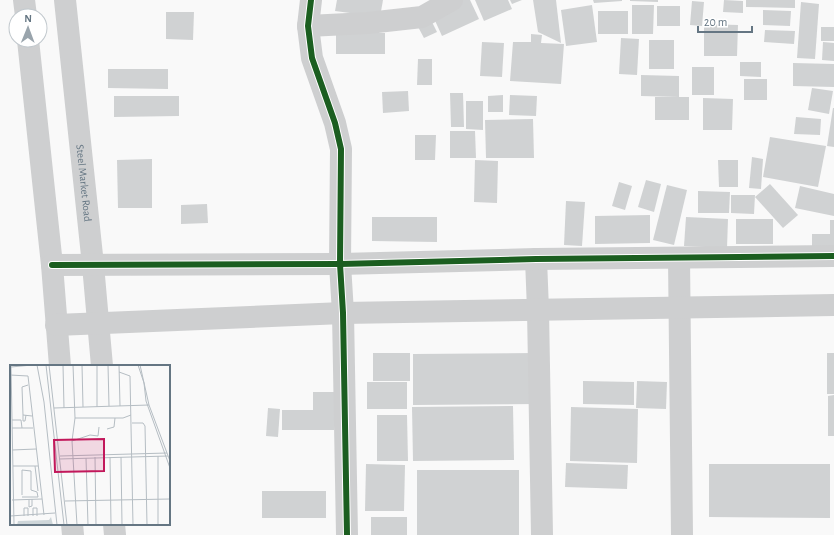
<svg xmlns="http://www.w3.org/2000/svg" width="834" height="535" font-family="'Alegreya Sans',sans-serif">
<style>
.building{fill:#d0d2d3}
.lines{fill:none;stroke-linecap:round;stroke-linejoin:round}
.minor{stroke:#cecfd0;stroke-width:22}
.cycleway-casing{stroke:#fff;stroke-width:8}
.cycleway{stroke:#1b5e20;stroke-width:6}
.labels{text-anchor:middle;stroke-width:4;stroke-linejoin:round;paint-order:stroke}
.street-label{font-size:11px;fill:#657683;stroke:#fff}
.inset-road{fill:none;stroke:#b5bdc3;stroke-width:1}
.view{fill:#c2185b;fill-opacity:0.15;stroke:#c2185b;stroke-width:2}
.inset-edge{fill:none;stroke:#657683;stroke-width:2}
</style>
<rect width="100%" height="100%" fill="#f9f9f9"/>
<!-- building -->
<g class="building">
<polygon points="337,0 383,0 380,17 335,11"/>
<polygon points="462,0 470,0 479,19 442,36 432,14"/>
<polygon points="475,0 508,0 512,9 484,21"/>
<polygon points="510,0 522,0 512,4"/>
<polygon points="533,0 556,0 561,43 538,32"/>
<polygon points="593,0 622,0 622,1 594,3"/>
<polygon points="630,0 658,0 658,2 630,1"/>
<polygon points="724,0 743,1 743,13 723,12"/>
<polygon points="746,0 795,0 795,8 746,7"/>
<polygon points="692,1 704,2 702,26 690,25"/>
<polygon points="801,2 819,4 815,59 797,58"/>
<polygon points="592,5 597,42 566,46 561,10"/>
<polygon points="632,5 654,5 653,34 632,34"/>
<rect x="657" y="6" width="23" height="20"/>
<polygon points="763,10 791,11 790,26 763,25"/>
<rect x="598" y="11" width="30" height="23"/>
<polygon points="166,12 194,12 193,40 166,39"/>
<polygon points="429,16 437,32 424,38 416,23"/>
<polygon points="704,24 738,25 737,56 704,56"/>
<rect x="821" y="27" width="13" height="14"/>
<polygon points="765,30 795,31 794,44 764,42"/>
<rect x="336" y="33" width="49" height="21"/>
<polygon points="531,34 542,35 541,43 564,44 561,84 510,81 513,42 531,42"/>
<polygon points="621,38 639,39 637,75 619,74"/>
<rect x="649" y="40" width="25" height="29"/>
<polygon points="482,42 504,43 502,77 480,76"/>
<polygon points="823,42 834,43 834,61 822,60"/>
<polygon points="418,59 432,59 432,85 417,85"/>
<polygon points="740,62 761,62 761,77 740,76"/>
<polygon points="793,63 834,64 834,87 793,86"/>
<rect x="692" y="67" width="22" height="28"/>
<polygon points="108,69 168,69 168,89 108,88"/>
<polygon points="641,75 679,76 679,97 641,96"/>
<rect x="744" y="79" width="23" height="21"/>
<polygon points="812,88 833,91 829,114 808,110"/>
<polygon points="408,91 409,111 383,113 382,92"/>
<polygon points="450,93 463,93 464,127 451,127"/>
<polygon points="503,95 503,112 488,112 488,96"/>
<polygon points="510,95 537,96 536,116 509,115"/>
<polygon points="114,96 179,96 179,116 114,117"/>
<rect x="655" y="97" width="34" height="23"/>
<polygon points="703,98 733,99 732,130 703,130"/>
<polygon points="466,101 483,101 483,130 466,129"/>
<polygon points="833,108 834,108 834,147 827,146"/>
<polygon points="796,117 821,119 820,135 794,134"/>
<polygon points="533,119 534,158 486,158 485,120"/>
<polygon points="450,131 475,131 476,158 450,158"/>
<polygon points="415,135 436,135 435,160 415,160"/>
<polygon points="770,137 826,146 818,187 763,177"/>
<polygon points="752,157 763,159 761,189 749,188"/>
<polygon points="152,159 152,208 118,208 117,160"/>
<polygon points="475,160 498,161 497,203 474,202"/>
<polygon points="718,160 738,160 738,187 719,187"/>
<polygon points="646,180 661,184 654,212 638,207"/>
<polygon points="619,182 632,186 625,210 612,206"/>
<polygon points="770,184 798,215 783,228 755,197"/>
<polygon points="667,185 687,190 674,245 653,240"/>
<polygon points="800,186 834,194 834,216 795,208"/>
<polygon points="698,191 730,192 729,213 698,213"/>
<polygon points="731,195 755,195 754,214 731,213"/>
<polygon points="566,201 585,202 582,246 564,245"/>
<polygon points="207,204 208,223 181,224 181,205"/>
<polygon points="650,215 650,243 595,244 595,216"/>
<polygon points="372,217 437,217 437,242 372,241"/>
<polygon points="686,217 728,219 727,248 684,246"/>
<rect x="736" y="219" width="37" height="25"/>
<polygon points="830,220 834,220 834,254 812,254 812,234 830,234"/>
<rect x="373" y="353" width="37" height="28"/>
<polygon points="536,353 536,404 413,405 413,354"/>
<rect x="827" y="353" width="7" height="41"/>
<polygon points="583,381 634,382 634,405 583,404"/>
<polygon points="637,381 667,382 666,409 636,408"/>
<rect x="367" y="382" width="40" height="27"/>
<polygon points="313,392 334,392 334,430 282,430 282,410 313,410"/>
<polygon points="834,395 834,436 828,436 828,396"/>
<polygon points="513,406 514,460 413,461 412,407"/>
<polygon points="571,407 638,409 637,463 570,461"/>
<polygon points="268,408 280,409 278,437 266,436"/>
<polygon points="377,415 407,415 408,461 377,461"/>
<polygon points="566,463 628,465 627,489 565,487"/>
<polygon points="366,464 405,465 404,511 365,511"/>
<polygon points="709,464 830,464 830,518 709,517"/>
<rect x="417" y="470" width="102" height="65"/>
<rect x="262" y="491" width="64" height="27"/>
<rect x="371" y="517" width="36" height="18"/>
</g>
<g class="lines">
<!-- minor -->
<g class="minor">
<polyline points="24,0 26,16"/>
<path id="s1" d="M65,0L93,265L102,366"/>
<polyline points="311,0 308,26 312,58 335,123 341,149 340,264 343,313 347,535"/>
<polyline points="308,26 368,23 422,17 452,0"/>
<polyline points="28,40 52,265 60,366"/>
<polyline points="679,258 682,535"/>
<polyline points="536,259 538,310 542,535"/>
<polyline points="52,265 340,264 536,259 834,256"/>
<polyline points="56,325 343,313 834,305"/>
<polyline points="72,524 73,535"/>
<polyline points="114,524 115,535"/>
</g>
<defs>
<g id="cycleway">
<polyline points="311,0 308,26 312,58 335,123 341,149 340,264 343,313 347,535"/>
<polyline points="52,265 340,264 536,259 834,256"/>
</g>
</defs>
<!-- cycleway casing -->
<use href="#cycleway" class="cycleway-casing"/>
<!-- cycleway -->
<use href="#cycleway" class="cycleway"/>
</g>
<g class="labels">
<!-- street labels -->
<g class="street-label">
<text dy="4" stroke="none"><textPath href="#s1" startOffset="184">Steel Market Road</textPath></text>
</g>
</g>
<!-- overview -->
<g transform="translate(10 365)">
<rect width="160" height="160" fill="#f9f9f9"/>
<path d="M41,152L43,160H7L8,156L39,155Z" fill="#ced6d9"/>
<path class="inset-road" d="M27,0L34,37L47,160M36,0L54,160M39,0L57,160M53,0L54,43M63,0L65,53M72,0L73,42M87,0V42M98,0L99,41M109,0L110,41M128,0L134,18L136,36L160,103M130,0L139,40L160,96M1,1L4,160M1,2L22,0M109,7L120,11L123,160M0,10L18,11L34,150M18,20L12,22L13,50L22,51M44,43L139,40M13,50V56H15L16,50M2,55H11L12,63M122,58H133L135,61L137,160M2,63H23M97,64L104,62L105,53M62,76L80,70L88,71L89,62M2,85L26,84M50,91L157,88M148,91V160M85,92L86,160M100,92L101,160M111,92L112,160M76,93L78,160M49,94L158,91M3,101H28M25,101L28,126M12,130V105L21,106V125L27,127M12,132H28L27,127M19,134V142L22,141V134M2,135L32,134M55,136L160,134M0,151L45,148M14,151V143H18V151M23,151V143H27V151M67,160L62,76L65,53H113L121,50"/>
<path class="view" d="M94,74V106L45,107L44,75Z"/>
<rect width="160" height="160" class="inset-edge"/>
</g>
<!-- north arrow -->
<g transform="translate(28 28) rotate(1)"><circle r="19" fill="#ffffff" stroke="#c1c8cd"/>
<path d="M0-3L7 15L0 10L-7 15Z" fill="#99a4ac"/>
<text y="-6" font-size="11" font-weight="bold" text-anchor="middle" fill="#657683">N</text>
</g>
<!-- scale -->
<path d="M698 26v6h54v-6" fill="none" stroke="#657683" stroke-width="2"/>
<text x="704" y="26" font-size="12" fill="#657683" stroke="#ffffff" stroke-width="3" paint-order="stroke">20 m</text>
</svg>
